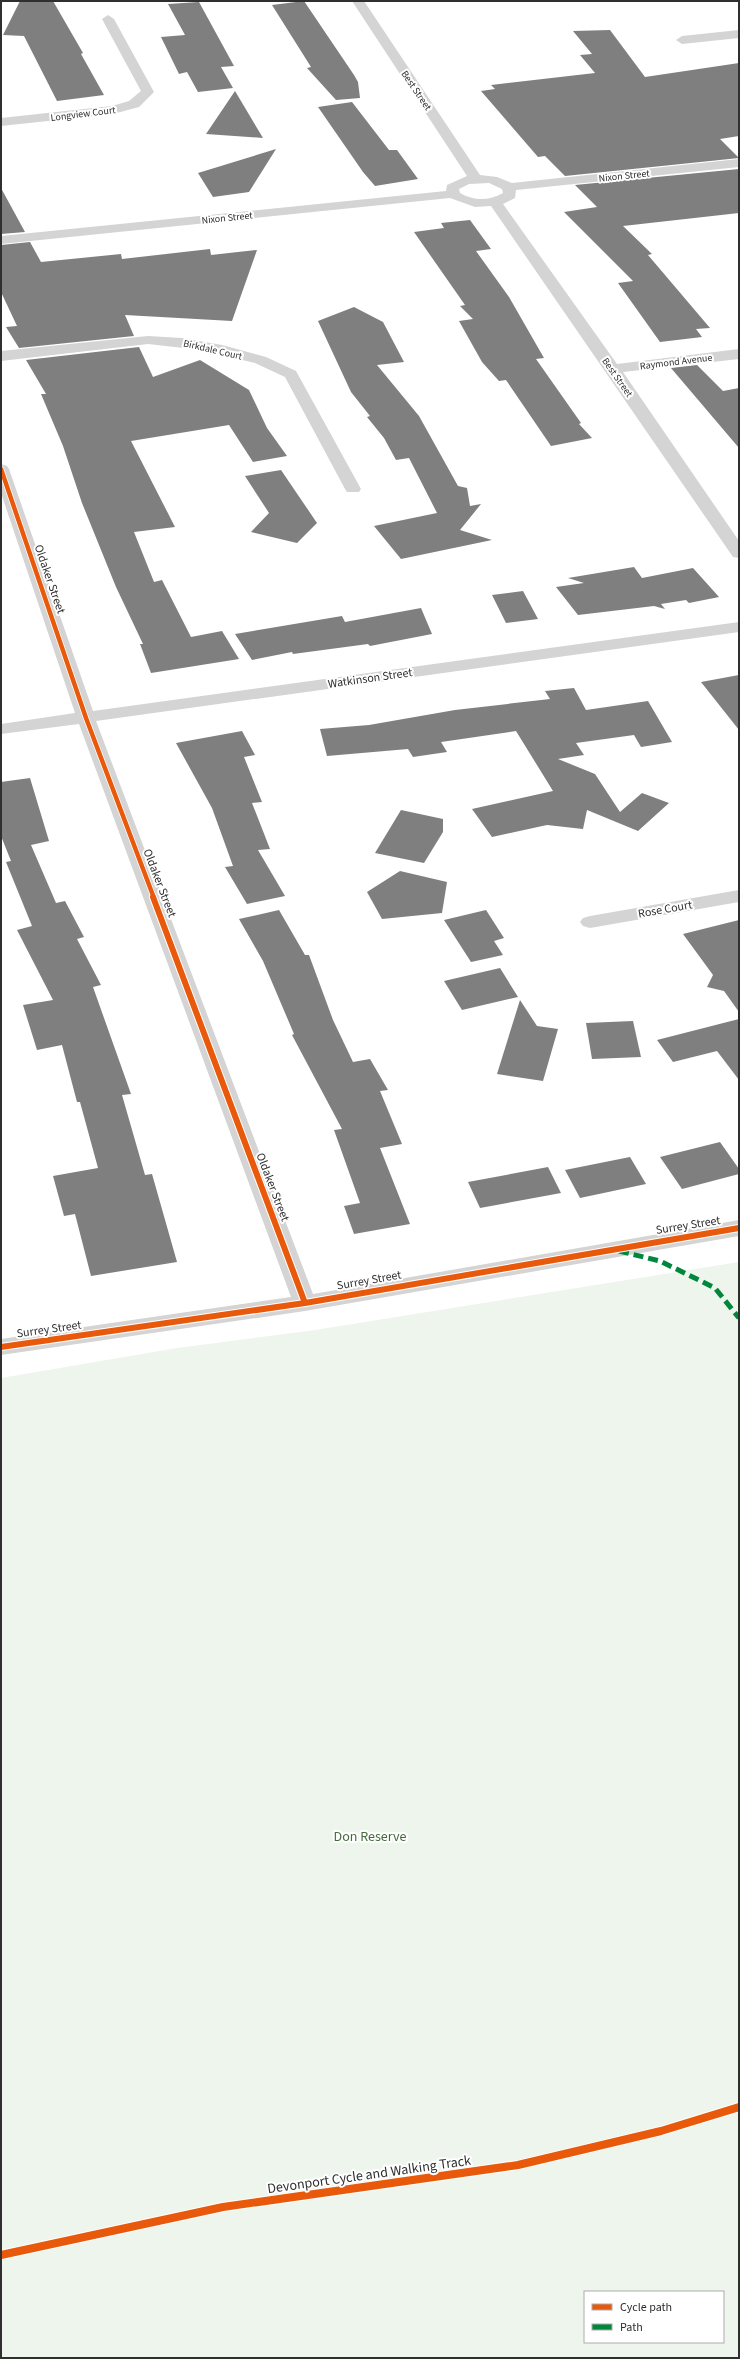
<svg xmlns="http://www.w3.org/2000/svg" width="740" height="2359" font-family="'Source Sans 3',sans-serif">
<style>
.green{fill:#eef5ec;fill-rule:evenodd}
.building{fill:#7f7f7f}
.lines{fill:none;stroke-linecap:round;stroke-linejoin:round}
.minor{fill:#d4d4d4;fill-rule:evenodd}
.quiet{stroke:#00873e;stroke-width:5;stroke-dasharray:10 5;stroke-linecap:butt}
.cycleway-far2-casing{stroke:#fff;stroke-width:6}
.cycleway-far1-casing{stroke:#fff;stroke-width:8}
.cycleway-casing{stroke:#fff;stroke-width:10}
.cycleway-far2{stroke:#e8590c;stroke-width:4.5}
.cycleway-far1{stroke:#e8590c;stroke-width:6}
.cycleway{stroke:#e8590c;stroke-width:8}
.labels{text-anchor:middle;stroke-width:4;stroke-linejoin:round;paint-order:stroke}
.far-street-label{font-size:10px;fill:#2f2f2f;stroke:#fff}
.street-label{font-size:12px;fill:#2f2f2f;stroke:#fff}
.near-park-label{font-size:14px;fill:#436b3b;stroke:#fff}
.near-street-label{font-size:14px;fill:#2f2f2f;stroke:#fff}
</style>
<rect width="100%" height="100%" fill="#fff"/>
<!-- green -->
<path class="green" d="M739,1262V2358H1V1378L177,1348L315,1330ZM585,2292H723V2342H585Z"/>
<!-- building -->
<g class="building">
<polygon points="20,1 53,1 83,53 81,54 104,95 57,101 24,36 3,35"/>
<polygon points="304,1 354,75 358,82 360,98 336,100 307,68 311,67 272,5"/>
<polygon points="199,2 234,66 221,67 233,88 198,92 187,72 179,74 161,37 185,35 168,4"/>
<polygon points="610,30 645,77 739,63 739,136 720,139 739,158 565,176 545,156 538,157 481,91 495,89 491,85 595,73 580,55 592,54 573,31"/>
<polygon points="235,91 263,138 206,134"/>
<polygon points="352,102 389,150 397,150 418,179 375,186 363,172 318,107"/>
<polygon points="276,149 249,192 213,197 198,173"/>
<polygon points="739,169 739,213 623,226 652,254 648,255 710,328 696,329 702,337 660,342 618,283 633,281 564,212 597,207 575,185"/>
<polygon points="1,188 25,232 1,234"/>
<polygon points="470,220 491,249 476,251 509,297 544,358 536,359 581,423 579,424 592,438 551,446 506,380 499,381 482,362 459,321 473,319 460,306 465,305 414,232 444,228 441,223"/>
<polygon points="30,242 41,262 121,254 122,259 210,249 211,255 257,250 232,321 125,315 134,336 19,348 6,327 17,326 1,292 1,245"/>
<polygon points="354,307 383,322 404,362 377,365 419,416 458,486 467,488 470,506 481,504 460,530 492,540 401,559 374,526 437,513 409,458 396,460 384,438 367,417 370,416 351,392 318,321"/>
<polygon points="139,347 153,377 200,360 249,390 267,428 287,456 253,462 229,425 131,441 175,527 134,532 154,582 162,580 191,637 222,631 239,659 151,673 140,644 143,644 116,587 82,503 63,446 41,394 46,394 26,360"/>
<polygon points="697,365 723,391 739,388 739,448 671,368"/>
<polygon points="281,470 317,523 297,543 251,532 269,513 245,476"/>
<polygon points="634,567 642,578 693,568 719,597 689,603 686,600 661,604 665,609 654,606 578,615 556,587 584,583 568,578"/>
<polygon points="523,591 538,619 506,623 492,595"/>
<polygon points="421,608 432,634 370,646 368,644 293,654 292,652 252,660 235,634 342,616 345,622"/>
<polygon points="739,675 739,730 701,682"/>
<polygon points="574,688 586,710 648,701 672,742 641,747 634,735 576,743 584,755 558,759 595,774 620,812 642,793 669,803 638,831 587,810 583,829 547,825 492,837 472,809 553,791 516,731 441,742 447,752 413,757 408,749 327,756 320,729 369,725 455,710 550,699 545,691"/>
<polygon points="242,731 255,755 244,757 262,802 252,803 270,849 258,850 285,896 247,904 225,867 233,866 212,808 176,743"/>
<polygon points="30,778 49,841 31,845 56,903 65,901 84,937 77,939 101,985 93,987 131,1094 122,1095 145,1175 152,1174 177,1262 91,1276 75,1214 64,1216 53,1176 98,1168 80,1102 77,1102 62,1045 37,1050 23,1005 53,1000 17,930 32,926 6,862 11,861 1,836 1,782"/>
<polygon points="401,810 443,819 443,832 424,863 375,853"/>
<polygon points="400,871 447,882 442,913 382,919 367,892"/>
<polygon points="279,910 305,955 309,955 333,1020 353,1062 370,1059 388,1090 380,1091 402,1144 380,1148 410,1224 354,1234 344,1206 360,1203 334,1130 342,1129 292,1035 294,1034 263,961 239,919"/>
<polygon points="486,910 504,938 494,941 503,955 471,962 444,920"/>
<polygon points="739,920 739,1012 724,991 707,987 713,975 683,934"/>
<polygon points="500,968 518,997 462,1010 444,981"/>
<polygon points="520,1000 537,1026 558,1029 543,1081 497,1074"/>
<polygon points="739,1019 739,1080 717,1051 673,1062 657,1040"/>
<polygon points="633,1021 641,1057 592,1059 586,1023"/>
<polygon points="720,1142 739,1169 739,1174 682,1189 660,1157"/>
<polygon points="630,1157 646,1184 580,1198 565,1170"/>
<polygon points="548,1167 561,1193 480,1208 468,1182"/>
</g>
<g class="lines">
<!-- minor -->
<g class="minor">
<path d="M352,1H364L480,175L497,177L512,183L739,159V167L516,190L515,198L503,204L617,364L739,349V359L623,372L739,541V558L733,557L491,206L475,207L450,198L1,244V236L446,191L447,185L467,176ZM489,183L502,189L503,193C489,201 474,201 460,193L459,189L469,184Z"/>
<polygon points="108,15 114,19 154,92 139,107 113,114 1,126 1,118 112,106 129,101 141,91 102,19"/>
<polygon points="739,30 739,38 682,44 676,40 682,36"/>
<polygon points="148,336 182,338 222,345 266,357 296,371 361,489 359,492 347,492 345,489 285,377 255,363 201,350 148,344 1,361 1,351"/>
<polygon points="1,464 7,466 9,469 93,711 739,622 739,632 96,721 313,1294 739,1220 739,1236 305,1311 1,1355 1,1339 291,1297 79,724 1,734 1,724 75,713 1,493"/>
<polygon points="739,890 739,902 590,928 583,926 580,922 583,918 590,916"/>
</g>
<!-- quiet -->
<polyline class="quiet" points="619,1251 660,1261 715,1288 739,1318"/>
<defs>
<polyline id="cycleway-far2" points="1,469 86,718 154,898"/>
<g id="cycleway-far1">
<polyline points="153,897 305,1303"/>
<polyline points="1,1347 305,1303 739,1228"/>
</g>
<polyline id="cycleway" points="1,2255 223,2207 518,2165 661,2131 739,2107"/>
</defs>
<!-- cycleway-far2 casing -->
<use href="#cycleway-far2" class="cycleway-far2-casing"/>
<!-- cycleway-far1 casing -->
<use href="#cycleway-far1" class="cycleway-far1-casing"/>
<!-- cycleway casing -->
<use href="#cycleway" class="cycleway-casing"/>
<!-- cycleway-far2 -->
<use href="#cycleway-far2" class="cycleway-far2"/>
<!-- cycleway-far1 -->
<use href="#cycleway-far1" class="cycleway-far1"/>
<!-- cycleway -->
<use href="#cycleway" class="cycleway"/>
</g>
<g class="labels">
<!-- far-street labels -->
<g class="far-street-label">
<text transform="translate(417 90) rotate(56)" y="4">Best Street</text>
<text transform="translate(83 113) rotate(-7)" y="4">Longview Court</text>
<text transform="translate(624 175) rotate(-6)" y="4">Nixon Street</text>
<text transform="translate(227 217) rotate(-6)" y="4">Nixon Street</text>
<text transform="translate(213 349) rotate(13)" y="4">Birkdale Court</text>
<text transform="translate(676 361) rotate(-7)" y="4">Raymond Avenue</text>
<text transform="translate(618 377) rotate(55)" y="4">Best Street</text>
</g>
<!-- street labels -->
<g class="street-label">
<text transform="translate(50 579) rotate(71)" y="4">Oldaker Street</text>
<text transform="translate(370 678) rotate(-8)" y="4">Watkinson Street</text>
<text transform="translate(160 883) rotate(69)" y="4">Oldaker Street</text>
<text transform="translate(665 909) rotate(-10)" y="4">Rose Court</text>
<text transform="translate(273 1187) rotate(69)" y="4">Oldaker Street</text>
<text transform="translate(688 1225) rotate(-9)" y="4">Surrey Street</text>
<text transform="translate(369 1280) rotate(-10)" y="4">Surrey Street</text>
<text transform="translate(49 1329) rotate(-8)" y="4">Surrey Street</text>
</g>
<!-- near-park labels -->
<g class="near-park-label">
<text x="370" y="1841">Don Reserve</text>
</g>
<!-- near-street labels -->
<g class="near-street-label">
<text transform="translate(369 2174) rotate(-8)" y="5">Devonport Cycle and Walking Track</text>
</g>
</g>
<!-- border -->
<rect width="740" height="2359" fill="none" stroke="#2f2f2f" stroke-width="4"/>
<!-- legend -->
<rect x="584" y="2291" width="140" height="52" fill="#ffffff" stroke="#acacac"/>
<rect x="592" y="2304" width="20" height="6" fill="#e8590c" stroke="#acacac"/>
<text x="620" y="2311" font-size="12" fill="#2f2f2f">Cycle path</text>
<rect x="592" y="2324" width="20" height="6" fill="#00873e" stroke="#acacac"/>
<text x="620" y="2331" font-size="12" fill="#2f2f2f">Path</text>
</svg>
